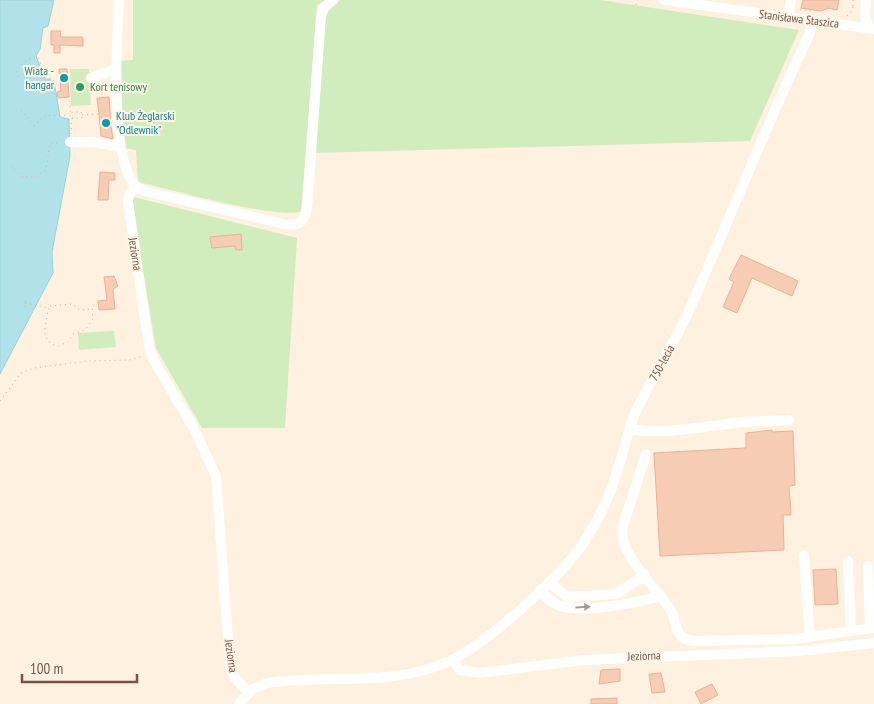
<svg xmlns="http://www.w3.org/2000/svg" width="874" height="704" font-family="'PT Sans Narrow',sans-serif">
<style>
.green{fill:#d1ecbd}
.water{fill:#b2e2e9;stroke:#98d3db}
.building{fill:#f6ccb4;stroke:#eab293}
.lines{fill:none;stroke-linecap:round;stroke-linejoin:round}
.path{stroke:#dab098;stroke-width:1;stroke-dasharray:1 4;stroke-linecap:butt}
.minor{stroke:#fff;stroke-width:10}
.oneway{fill:#ad998f}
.culture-dot{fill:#0f9aa8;stroke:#fff5e7;stroke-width:2}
.leisure-dot{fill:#2e9e5b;stroke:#fff5e7;stroke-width:2}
.labels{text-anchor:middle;stroke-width:4;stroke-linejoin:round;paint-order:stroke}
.street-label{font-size:12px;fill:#765545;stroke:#fff5e7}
.culture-label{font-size:12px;fill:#0d838f;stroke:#fff5e7;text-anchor:end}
.leisure-label{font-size:12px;fill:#27864d;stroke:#fff5e7;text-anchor:start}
</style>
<rect width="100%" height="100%" fill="#fef1df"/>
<!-- green -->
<g class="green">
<path d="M133,0H325L317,5L301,211C282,221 165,188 138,182L136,150L125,148L119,61L133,60Z"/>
<polygon points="340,0 600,0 799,30 750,141 315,153 324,14"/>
<polygon points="70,69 89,69 91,105 71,106"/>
<polygon points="134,197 297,238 285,428 202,428 156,348 131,202"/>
<polygon points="114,331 116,347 79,350 78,333"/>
</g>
<!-- water -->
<polygon class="water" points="0,0 54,0 48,26 43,28 40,49 36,56 45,79 50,79 55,87 60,117 69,119 70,156 52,252 53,273 0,374"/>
<!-- building -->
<g class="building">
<polygon points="803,0 839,0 837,10 828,8 821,11 801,8"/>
<polygon points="51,31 61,31 60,37 83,37 83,46 60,45 60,53 54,53 54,45 51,45"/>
<polygon points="59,69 67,69 69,97 58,98 57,92 61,91"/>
<polygon points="109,97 111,126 113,139 101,136 99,114 97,98"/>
<polygon points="100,172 115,173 115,180 109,180 108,200 98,200"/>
<polygon points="241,234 242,250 236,250 235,246 212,248 210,237"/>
<polygon points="741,255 798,281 792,296 752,278 737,313 723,307 734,282 729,279"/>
<polygon points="114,276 118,286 113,289 115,309 99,310 98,301 107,300 104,277"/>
<polygon points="772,430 772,432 793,431 795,485 789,486 791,515 783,515 784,550 660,556 654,453 746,448 746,433"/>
<polygon points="836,569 838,604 815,605 813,570"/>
<polygon points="620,669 620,681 599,684 601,670"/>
<polygon points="661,673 665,692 652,693 649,674"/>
<polygon points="712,684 718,695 701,704 695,692"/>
<polygon points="617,698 617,704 591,704 591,699"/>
</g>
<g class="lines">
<!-- path -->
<g class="path">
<polyline points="636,5 638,0"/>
<polyline points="853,6 853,0"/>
<polyline points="800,9 811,11"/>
<polyline points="847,16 852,10 853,6"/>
<polyline points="18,77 16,69 28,59 38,57 46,78 52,78 57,86 60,86"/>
<polyline points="68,86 71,114"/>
<polyline points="21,110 34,126 44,116 72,115 72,112 81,112 82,118 72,118 72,115"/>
<polyline points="82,115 99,114"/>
<polyline points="71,134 72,118"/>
<polyline points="11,166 22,177 35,177 46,170 50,143 61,143"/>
<path d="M25,303L49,308C46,322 38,342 58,346L68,342L73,334L85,330L93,319C91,307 94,305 98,299"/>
<polyline points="50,306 72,304 80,310 91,309"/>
<polyline points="24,307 26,298"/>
<polyline points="0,401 21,373 34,368 88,361 130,360 143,356"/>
</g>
<!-- minor -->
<g class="minor">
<path d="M119,0C117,39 109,160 136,186L129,195L128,201L149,347L152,357L194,429L216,476L230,666L234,677L248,692"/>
<polyline points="664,0 874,29"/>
<polyline points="866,0 865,16 869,28"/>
<polyline points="788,17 791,0"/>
<polyline points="91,78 116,69"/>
<polyline points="70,142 93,142 121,147"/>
<path d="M136,186L144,191L284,224C298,227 305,222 307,208L321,16L324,8L333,0"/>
<path d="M630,429C664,435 700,427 735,423C752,421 771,421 789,420"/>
<path d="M646,454L623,526C616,553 658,588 671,611C676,619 674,629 681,636C685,639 689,641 695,641L794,639L874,628"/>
<polyline points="804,555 810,637"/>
<polyline points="848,561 851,631"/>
<polyline points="868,566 870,628"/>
<polyline points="549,582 567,597 616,594 645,575"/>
<path d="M540,590C545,596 550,602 558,605C581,614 637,603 661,596"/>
<polyline points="452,660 460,670 480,673 584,660 800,651 874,643"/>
<path d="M239,704L253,689L267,683C326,674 389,687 445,663C485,646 560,578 584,542C598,521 609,499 616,475C623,455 627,433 635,413C651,380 671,348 687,315C729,222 765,127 809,35L813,20"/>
</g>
</g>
<!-- one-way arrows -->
<defs><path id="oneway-solid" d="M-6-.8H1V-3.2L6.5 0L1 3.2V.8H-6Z" transform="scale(1.25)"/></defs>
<use class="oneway" href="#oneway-solid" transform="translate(583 607) rotate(-3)"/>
<!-- markers -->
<g class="culture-dot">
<circle cx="64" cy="78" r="5"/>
<circle cx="106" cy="123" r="5"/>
</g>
<circle class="leisure-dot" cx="80" cy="87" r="5"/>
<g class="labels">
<!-- street labels -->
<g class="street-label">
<text transform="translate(799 19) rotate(7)" y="4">Stanisława Staszica</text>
<text transform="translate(135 254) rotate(81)" y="4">Jeziorna</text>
<text transform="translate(662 363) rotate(-62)" y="4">750-lecia</text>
<text transform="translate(231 656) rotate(82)" y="4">Jeziorna</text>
<text transform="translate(644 656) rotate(-2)" y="4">Jeziorna</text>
</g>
<!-- culture labels -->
<g class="culture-label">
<text x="54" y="75">Wiata -<tspan x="54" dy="14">hangar</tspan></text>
<text x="116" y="120" text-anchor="start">Klub Żeglarski<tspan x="116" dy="14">"Odlewnik"</tspan></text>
</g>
<!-- leisure labels -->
<g class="leisure-label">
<text x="90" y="91">Kort tenisowy</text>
</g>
</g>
<!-- scale -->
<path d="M22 674v8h115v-8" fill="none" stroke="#765545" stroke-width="2.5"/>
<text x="30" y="674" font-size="15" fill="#765545" stroke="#fff5e7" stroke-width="4" paint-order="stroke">100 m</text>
</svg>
